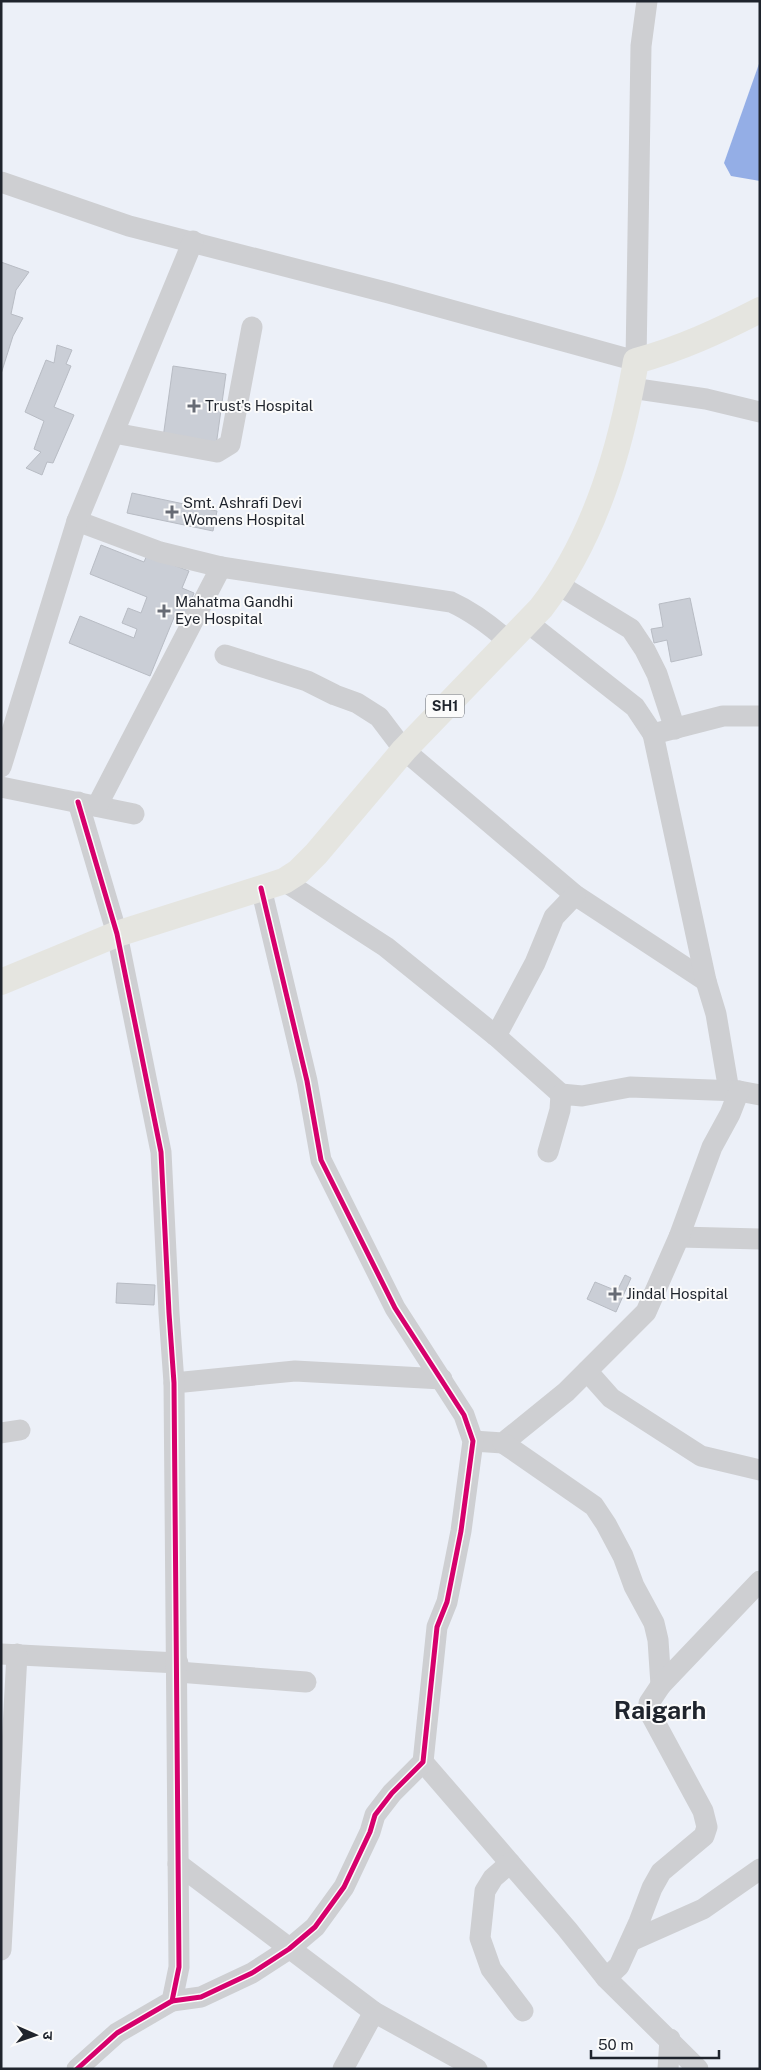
<svg xmlns="http://www.w3.org/2000/svg" width="761" height="2070" font-family="'Public Sans','Noto Sans Devanagari',sans-serif">
<style>
.water{fill:#94aee6}
.building{fill:#caced6;stroke:#b8bcc4}
.lines{fill:none;stroke-linecap:round;stroke-linejoin:round}
.minor{stroke:#cecfd2;stroke-width:21}
.major{stroke:#e5e5e0;stroke-width:26}
.cycleway-casing{stroke:#fbfbfb;stroke-width:8}
.cycleway{stroke:#d6006c;stroke-width:5}
.poi-dot{fill:#676b74;stroke:#fbfbfb;stroke-width:2}
.labels{text-anchor:middle;stroke-width:4;stroke-linejoin:round;paint-order:stroke}
.shield{fill:#fbfbfb;stroke:#61646b;stroke-width:1}
.shield-label{font-size:14px;font-weight:bold;fill:#1f242d}
.poi-label{font-size:15px;fill:#1f242d;stroke:#fbfbfb;text-anchor:start}
.town-label{font-size:25px;font-weight:bold;fill:#1f242d;stroke:#fbfbfb}
</style>
<rect width="100%" height="100%" fill="#ecf0f8"/>
<!-- water -->
<polygon class="water" points="760,61 760,181 731,176 724,163"/>
<!-- building -->
<g class="building">
<polygon points="1,262 29,272 16,290 11,314 23,318 13,336 1,374"/>
<polygon points="57,345 72,350 66,364 71,366 54,407 74,415 53,463 47,462 42,475 26,468 41,452 34,449 44,421 25,412 46,360 54,363"/>
<polygon points="173,366 226,374 216,446 163,438"/>
<polygon points="132,493 217,511 213,531 127,513"/>
<polygon points="101,545 144,562 147,555 189,571 182,588 194,593 184,619 175,615 150,676 69,643 80,616 134,638 137,629 122,623 128,608 141,613 147,597 90,574"/>
<polygon points="690,598 702,655 671,662 667,640 654,643 651,629 663,627 659,604"/>
<polygon points="625,1275 631,1278 616,1312 587,1299 595,1282 617,1291"/>
<polygon points="117,1283 155,1285 154,1305 116,1303"/>
</g>
<g class="lines">
<!-- minor -->
<g class="minor">
<polyline points="1,182 129,226 389,293 636,361 641,46 647,1"/>
<polyline points="631,388 706,399 760,412"/>
<polyline points="114,433 217,452 230,444 252,327"/>
<path d="M77,521L160,552L221,567L451,602C473,612 490,625 508,641"/>
<polyline points="559,585 631,629 645,650 657,674 675,729"/>
<polyline points="527,622 635,707 653,734"/>
<polyline points="225,655 307,681 335,695 357,703 379,717 404,750 575,895 706,981"/>
<polyline points="1,767 77,521 193,241"/>
<polyline points="1,787 134,814"/>
<polyline points="97,806 221,567"/>
<polyline points="284,881 386,947 496,1036 561,1094"/>
<polyline points="496,1036 535,963 554,917 575,895"/>
<polyline points="729,1091 716,1014 706,981 653,734 723,716 760,716"/>
<polyline points="548,1152 560,1110 561,1094 582,1096 630,1087 739,1091 760,1095"/>
<polyline points="679,1237 760,1239"/>
<polyline points="587,1371 611,1398 701,1456 760,1470"/>
<polyline points="174,1383 295,1371 442,1379"/>
<polyline points="1,1433 20,1430"/>
<polyline points="473,1441 503,1443 566,1392 646,1312 679,1237 712,1147 730,1114 739,1091"/>
<polyline points="503,1443 594,1506 606,1524 623,1556 634,1586 654,1623 658,1640 661,1685"/>
<polyline points="1,1654 178,1663"/>
<polyline points="178,1672 306,1682"/>
<polyline points="423,1762 567,1929 606,1978 698,2069"/>
<polyline points="510,1863 493,1878 485,1891 480,1938 491,1969 523,2011"/>
<polyline points="178,1864 374,2012 477,2069"/>
<polyline points="631,1941 703,1909 760,1869"/>
<polyline points="1,1950 17,1654"/>
<polyline points="606,1978 619,1966 639,1922 652,1888 661,1872 704,1836 707,1827 703,1811 650,1713 649,1703 661,1685 760,1581"/>
<polyline points="172,2001 201,1997 252,1973 289,1949 315,1927 344,1887 370,1832 375,1815 392,1793 423,1762 437,1627 447,1602 461,1531 473,1441 464,1415 395,1308 321,1160 307,1081 261,888"/>
<polyline points="77,2069 117,2033 172,2001 179,1967 174,1383 169,1313 161,1152 117,934 78,802"/>
<polyline points="343,2069 374,2012"/>
<polyline points="668,2069 670,2039"/>
</g>
<!-- major -->
<path class="major" d="M1,982L117,934L284,881L298,872L316,854L404,750L541,608C595,538 621,448 636,361C680,349 719,331 760,310"/>
<defs>
<g id="cycleway">
<polyline points="172,2001 201,1997 252,1973 289,1949 315,1927 344,1887 370,1832 375,1815 392,1793 423,1762 437,1627 447,1602 461,1531 473,1441 464,1415 395,1308 321,1160 307,1081 261,888"/>
<polyline points="77,2069 117,2033 172,2001 179,1967 174,1383 169,1313 161,1152 117,934 78,802"/>
</g>
</defs>
<!-- cycleway casing -->
<use href="#cycleway" class="cycleway-casing"/>
<!-- cycleway -->
<use href="#cycleway" class="cycleway"/>
</g>
<!-- markers -->
<g class="poi-dot">
<path d="M191.5 398.5h5v5h5v5h-5v5h-5v-5h-5v-5h5z"/>
<path d="M169.5 504.5h5v5h5v5h-5v5h-5v-5h-5v-5h5z"/>
<path d="M161.5 603.5h5v5h5v5h-5v5h-5v-5h-5v-5h5z"/>
<path d="M612.5 1286.5h5v5h5v5h-5v5h-5v-5h-5v-5h5z"/>
</g>
<g class="labels">
<!-- shield labels -->
<rect class="shield" x="426" y="694.5" width="38" height="23" rx="4"/>
<g class="shield-label">
<text x="445" y="711">SH1</text>
</g>
<!-- poi labels -->
<g class="poi-label">
<text x="205" y="411">Trust's Hospital</text>
<text x="183" y="508">Smt. Ashrafi Devi<tspan x="183" dy="17">Womens Hospital</tspan></text>
<text x="175" y="607">Mahatma Gandhi<tspan x="175" dy="17">Eye Hospital</tspan></text>
<text x="626" y="1299">Jindal Hospital</text>
</g>
<!-- town labels -->
<g class="town-label">
<text x="660" y="1719">Raigarh</text>
</g>
</g>
<!-- border -->
<rect width="761" height="2070" fill="none" stroke="#1f242d" stroke-width="5"/>
<!-- north arrow -->
<g transform="translate(35 2035) rotate(92)" stroke="#fbfbfb" stroke-width="4" paint-order="stroke">
<path d="M0-4L9 19L0 12L-9 19Z" fill="#1f242d"/>
<text y="-8" font-size="14" font-weight="bold" text-anchor="middle" fill="#1f242d">उ</text>
</g>
<!-- scale -->
<path d="M591 2050v8h128v-8" fill="none" stroke="#1f242d" stroke-width="2.5"/>
<text x="598" y="2050" font-size="15" fill="#1f242d" stroke="#fbfbfb" stroke-width="4" paint-order="stroke">50 m</text>
</svg>
